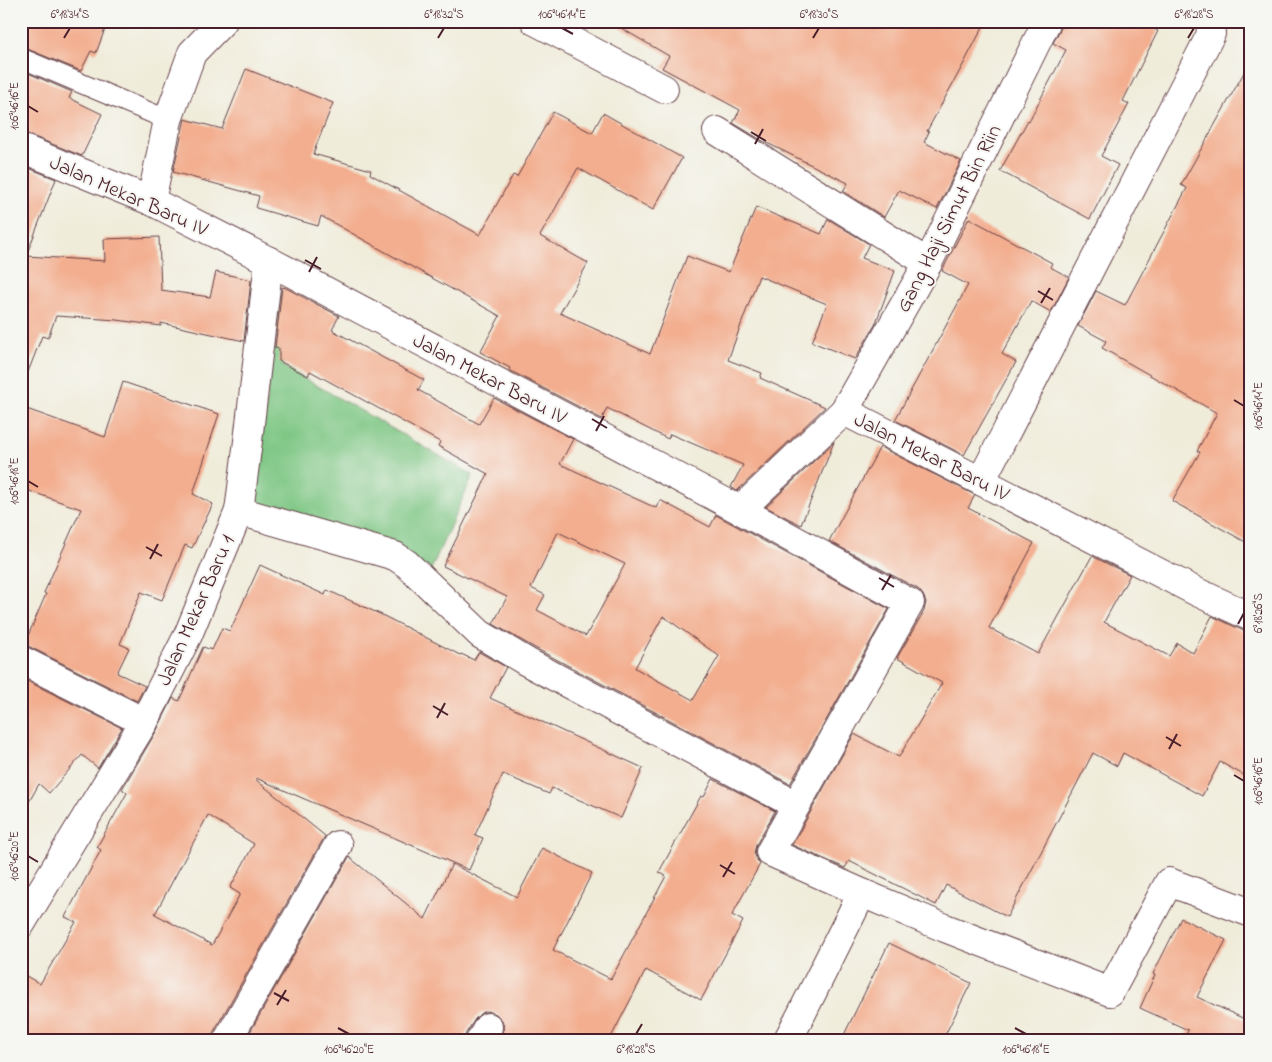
<svg xmlns="http://www.w3.org/2000/svg" width="1272" height="1062" font-family="'Indie Flower',sans-serif">
<style>
.green{fill:#7dc683;stroke:#647257}
.building{fill:#f3ae8f;fill-rule:evenodd}
.lines{fill:none;stroke-linecap:round;stroke-linejoin:round}
.service-casing{stroke:#633e45;stroke-width:21}
.minor-casing{stroke:#633e45;stroke-width:30}
.service{stroke:#fff;stroke-width:19}
.minor{stroke:#fff;stroke-width:28}
.ticks{fill:none;stroke:#4a1f2b;stroke-width:2}
.labels{text-anchor:middle;stroke-width:4;stroke-linejoin:round;paint-order:stroke}
.street-label{font-size:21px;fill:#4a1f2b;stroke:#f6f6f2}
.neatline{fill:none;stroke:#4a1f2b;stroke-width:2}
.ticks-label{font-size:12px;text-anchor:middle;fill:#4a1f2b}
</style>
<rect width="100%" height="100%" fill="#f6f6f2"/>
<filter id="ink" filterUnits="userSpaceOnUse"><feTurbulence type="fractalNoise" baseFrequency=".02" numOctaves="2"/><feDisplacementMap in="SourceGraphic" scale="10" xChannelSelector="R" yChannelSelector="G"/><feConvolveMatrix kernelMatrix="1 2 1 2 8 2 1 2 1" color-interpolation-filters="sRGB"/></filter>
<filter id="wash" filterUnits="userSpaceOnUse"><feTurbulence type="fractalNoise" baseFrequency=".0096" numOctaves="4" result="noise"/><feDisplacementMap in="SourceGraphic" scale="20" xChannelSelector="R" yChannelSelector="G"/><feGaussianBlur stdDeviation="1.12" result="paint"/><feColorMatrix in="noise" values="0 0 0 0 0 0 0 0 0 0 0 0 0 0 0 0 0 1.4 0 .05"/><feComposite in="paint" operator="in"/></filter>
<g filter="url(#wash)">
<rect width="100%" height="100%" fill="#f0ecda"/>
<!-- green -->
<polygon class="green" points="281,293 306,304 283,366 473,475 425,583 390,560 251,517"/>
<g id="blocks">
<!-- building -->
<g class="building">
<polygon points="21,21 108,21 96,53 91,51 81,71 25,48 21,47"/>
<polygon points="609,21 986,21 964,63 927,131 929,132 924,142 961,161 937,209 899,190 884,217 843,191 848,183 763,141 733,123 740,110 662,68 669,56"/>
<polygon points="1062,21 1139,21 1158,31 1123,101 1129,104 1101,156 1118,165 1090,219 1000,171 1028,120 1029,121 1066,50 1053,43 1061,28"/>
<polygon points="1251,60 1251,545 1172,501 1200,452 1197,451 1217,413 1102,348 1106,341 1078,326 1096,291 1125,305 1187,188 1181,185"/>
<polygon points="246,69 333,103 313,154 371,170 370,174 480,235 513,175 517,177 553,112 592,133 603,113 682,158 653,210 578,168 540,236 588,263 560,313 650,354 687,256 729,272 756,207 821,234 828,219 869,244 862,258 895,271 875,325 855,359 812,342 827,304 759,276 728,360 762,373 760,378 825,407 737,491 731,487 743,465 670,434 668,439 607,408 602,419 509,370 510,368 480,352 500,316 321,216 318,226 256,208 259,196 173,172 185,119 222,129"/>
<polygon points="21,70 72,92 69,98 102,114 82,156 27,134 21,133"/>
<polygon points="21,165 56,179 26,256 105,261 104,239 159,237 161,290 210,297 216,272 251,280 244,341 161,323 161,326 117,320 56,316 48,338 42,336 23,385 21,385"/>
<polygon points="969,218 1052,263 1050,267 1069,277 1051,312 1031,301 1002,354 1016,362 964,455 895,420 968,285 942,271"/>
<path d="M282,287L286,288L339,316L332,330L424,380L418,390L479,424L494,398L573,439L560,464L656,508L660,500L710,527L716,515L889,609L790,784L535,648L493,624L507,597L443,566L488,474L438,446L440,442L310,371L308,376L279,361V349L275,348ZM558,532L625,564L586,636L537,610L545,595L531,588ZM663,616L719,656L693,700L635,668Z"/>
<polygon points="123,382 219,414 193,494 213,504 192,548 185,545 162,600 141,592 120,644 129,648 117,673 145,686 137,701 28,646 24,645 46,594 44,593 81,509 21,488 21,407 105,437"/>
<polygon points="834,442 801,525 766,507"/>
<polygon points="880,447 975,495 968,508 1034,543 989,628 1038,654 1092,556 1130,575 1104,622 1169,656 1177,643 1193,653 1212,616 1244,631 1251,632 1251,779 1220,762 1202,796 1123,753 1117,766 1093,753 1007,917 946,885 936,905 849,861 845,868 792,845 854,734 899,757 942,683 897,658 924,611 926,602 923,595 918,589 829,541"/>
<path d="M260,565L325,595L327,590L382,615L460,655L461,654L474,660L479,652L506,667L490,698L643,768L621,818L552,788L549,794L503,774L475,835L483,838L469,870L256,778L255,779L325,836L213,1033L211,1041H21V973L40,984L76,922L65,917L101,850L97,847L127,793L122,789L157,730L173,698L179,701L203,647L212,650L222,628L230,631ZM208,815L254,844L230,888L240,894L212,945L155,914Z"/>
<polygon points="21,678 122,728 98,768 82,755 49,793 39,784 21,816"/>
<polygon points="713,779 775,811 756,845 754,853 757,860 760,864 732,915 743,921 701,1000 646,970 609,1041 498,1041 502,1034 504,1027 502,1020 496,1014 488,1011 481,1013 475,1019 466,1033 464,1041 245,1041 349,857 425,919 452,864 517,897 542,848 592,873 553,950 611,979 666,876 659,872 701,796 704,797"/>
<polygon points="1181,918 1226,940 1197,997 1251,1022 1251,1041 1184,1041 1188,1030 1140,1008 1155,975 1153,974"/>
<polygon points="889,943 971,983 942,1041 841,1041"/>
</g>
</g>
</g>
<g filter="url(#ink)">
<use href="#blocks" fill-opacity="0" stroke="#633e45" stroke-width="1"/>
<g class="lines">
<defs>
<polyline id="service" points="21,58 168,120"/>
<g id="minor">
<polyline points="535,21 664,89"/>
<polyline points="717,131 928,263"/>
<polyline points="21,148 151,201 269,261 740,510 844,411 1197,592 1251,617"/>
<polyline points="151,201 168,120 192,53 223,21"/>
<polyline points="844,411 928,263 1047,21"/>
<polyline points="981,481 1211,34 1210,21"/>
<polyline points="740,510 910,603 770,852 862,893 945,928 1110,992 1169,882 1251,913"/>
<polyline points="239,511 395,556 407,564 480,634 527,662 796,805"/>
<polyline points="21,660 144,722"/>
<polyline points="21,924 144,722 188,635 239,511 248,441 269,261"/>
<polyline points="227,1041 338,845"/>
<polyline points="480,1041 488,1027"/>
<polyline points="787,1041 800,1017 862,893"/>
</g>
</defs>
<!-- service casing -->
<use href="#service" class="service-casing"/>
<!-- minor casing -->
<use href="#minor" class="minor-casing"/>
<!-- service -->
<use href="#service" class="service"/>
<!-- minor -->
<use href="#minor" class="minor"/>
</g>
</g>
<!-- ticks -->
<path class="ticks" d="M562,28L573,34M64,38L70,28M438,38L444,28M813,38L819,28M1188,38L1194,28M28,106L38,112M751,132L766,141M755,144L763,129M305,260L321,269M309,272L317,257M1038,291L1053,300M1041,303L1050,288M1234,400L1244,406M592,419L607,428M596,431L604,416M28,481L38,487M146,547L162,556M150,559L158,544M879,578L894,587M882,590L891,575M1238,624L1244,613M433,706L448,715M437,718L445,703M1166,737L1181,746M1169,749L1177,734M1234,775L1244,781M28,856L38,862M720,865L735,874M723,877L732,862M274,993L289,1001M277,1005L286,990M338,1028L349,1034M1015,1028L1026,1034M636,1034L642,1024"/>
<g class="labels">
<!-- street labels -->
<g class="street-label">
<text transform="translate(129 195) rotate(24)" y="7">Jalan Mekar Baru IV</text>
<text transform="translate(948 218) rotate(-63)" y="7">Gang Haji Simut Bin Riin</text>
<text transform="translate(490 378) rotate(28)" y="7">Jalan Mekar Baru IV</text>
<text transform="translate(932 456) rotate(27)" y="7">Jalan Mekar Baru IV</text>
<text transform="translate(195 610) rotate(-66)" y="7">Jalan Mekar Baru 1</text>
</g>
</g>
<!-- margin -->
<rect width="1272" height="1062" fill="none" stroke="#f6f6f2" stroke-width="55"/>
<rect x="28" y="28" width="1216" height="1006" class="neatline"/>
<g class="ticks-label">
<text x="70" y="18">6°18'34"S</text>
<text x="444" y="18">6°18'32"S</text>
<text x="562" y="18">106°46'14"E</text>
<text x="819" y="18">6°18'30"S</text>
<text x="1194" y="18">6°18'28"S</text>
<text transform="translate(14 106) rotate(-90)" y="4">106°46'16"E</text>
<text transform="translate(1258 406) rotate(-90)" y="4">106°46'14"E</text>
<text transform="translate(14 481) rotate(-90)" y="4">106°46'18"E</text>
<text transform="translate(1258 613) rotate(-90)" y="4">6°18'26"S</text>
<text transform="translate(1258 781) rotate(-90)" y="4">106°46'16"E</text>
<text transform="translate(14 856) rotate(-90)" y="4">106°46'20"E</text>
<text x="349" y="1053">106°46'20"E</text>
<text x="636" y="1053">6°18'28"S</text>
<text x="1026" y="1053">106°46'18"E</text>
</g>
</svg>
